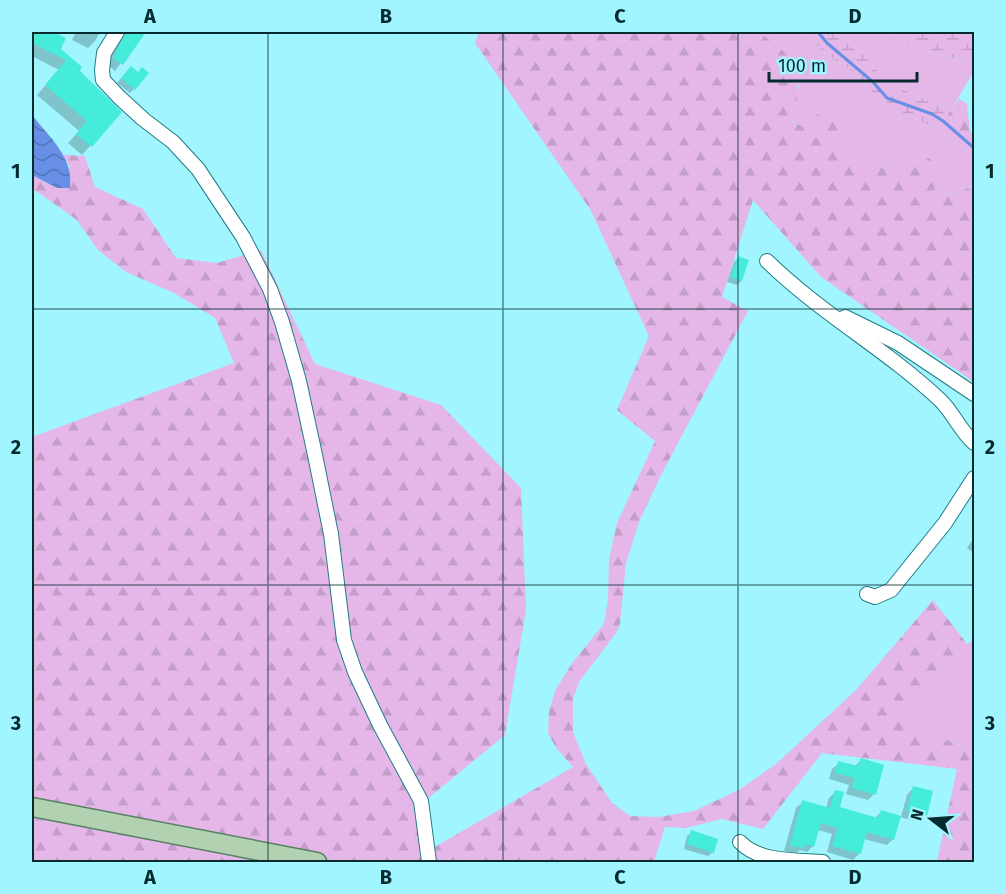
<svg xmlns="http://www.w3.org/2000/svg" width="1006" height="894" font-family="'Fira Sans',sans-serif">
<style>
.green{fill:#e5b7e9}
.forest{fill:url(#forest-firs)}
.wetland{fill:url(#wetland-marsh)}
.water{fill:url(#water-waves)}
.shadow{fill:#0003}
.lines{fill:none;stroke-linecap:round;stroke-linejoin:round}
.stream{stroke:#668fe5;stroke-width:3}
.building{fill:#45ecd9}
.minor-casing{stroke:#217c84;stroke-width:16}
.major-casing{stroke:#548362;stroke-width:21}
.minor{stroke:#fff;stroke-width:14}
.major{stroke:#b2d1b1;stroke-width:18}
.grid{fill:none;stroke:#052b2f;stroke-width:1.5;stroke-opacity:0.55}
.neatline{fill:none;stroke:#052b2f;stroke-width:2}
.grid-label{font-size:20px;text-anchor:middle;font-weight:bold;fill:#052b2f}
</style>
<defs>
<pattern id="forest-firs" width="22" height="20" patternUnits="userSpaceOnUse" patternTransform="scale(1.5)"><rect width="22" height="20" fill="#e5b7e9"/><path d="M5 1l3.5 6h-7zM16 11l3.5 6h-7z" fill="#c39ec8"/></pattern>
<pattern id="wetland-marsh" width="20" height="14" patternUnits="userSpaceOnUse" patternTransform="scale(1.5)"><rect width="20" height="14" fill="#e5b7e9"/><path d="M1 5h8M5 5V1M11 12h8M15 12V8" fill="none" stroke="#c39ec8"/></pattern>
<pattern id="water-waves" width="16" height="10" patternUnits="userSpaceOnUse" patternTransform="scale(1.5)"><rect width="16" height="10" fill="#668fe5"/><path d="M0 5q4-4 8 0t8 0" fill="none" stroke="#5275ba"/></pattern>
</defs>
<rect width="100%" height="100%" fill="#a0f5fe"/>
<!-- green -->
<g class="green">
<polygon points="758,32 799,32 807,34 824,53 847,67 866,85 884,106 906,114 937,129 974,156 974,184 961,192 940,195 933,189 925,156 870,169 840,148 792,121 799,86"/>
<path d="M835,32H892C909,54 949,56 974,62V71L951,110L917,97L883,77L856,47Z"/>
<polygon points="974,639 974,741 967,748 885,716"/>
</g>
<!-- forest -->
<g class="forest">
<path d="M479,32H758C803,62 803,71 792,122L804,127L817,114L844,127L840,148L870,169L925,156L946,169L934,189L940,195L961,192L974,184V382L821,277L753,200L722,297L748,311L660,477L639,522L626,563L620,624L616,633L579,682L573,699V732L586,764L612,803L630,816L659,817L694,811L739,790L776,764L856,690L933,600L968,645L886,716L967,748L974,741V862L937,861L957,769L822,753L763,829L722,819L686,828L665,827L654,862H32V437L234,363L215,318L174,293L126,272L98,250L77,220L36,191L32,190V175L57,188L70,167L63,155L85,156L95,187L143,209L176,258L217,263L261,250L315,364L441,405L521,488L526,610L505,735L414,810L426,852L573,767L557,749L548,733L549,710L556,689L573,662L604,624L608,599L609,559L617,523L655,441L617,410L649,336L590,209L475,43Z"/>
<polygon points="959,99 967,104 970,132 974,136 974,156 937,129"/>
</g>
<!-- wetland -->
<g class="wetland">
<polygon points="799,32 835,32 856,47 883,77 917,97 951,110 937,129 906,114 884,106 866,85 847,67 824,53 807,34"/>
<path d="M892,32H974V62C949,56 909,54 892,32Z"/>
</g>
<!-- water -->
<path class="water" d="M32,115C49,137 74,157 70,188H57L32,175Z"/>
<!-- shadow -->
<g class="shadow">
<polygon points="32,32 50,32 64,39 59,49 77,71 120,112 82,155 68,143 79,131 37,95 59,70 32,56"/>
<polygon points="76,32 100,32 95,41 88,48 72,40"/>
<polygon points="123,32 144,32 115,71 107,64 118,45 119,37"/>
<polygon points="127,72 134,89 130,93 117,83"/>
<polygon points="738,258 741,281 737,285 727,282 734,262"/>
<polygon points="974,538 974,553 967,548"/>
<polygon points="861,760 874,794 868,800 846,794 849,785 829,779 832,769 839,763 854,767"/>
<polygon points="913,788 925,815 919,822 899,817 893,839 887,845 864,839 859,854 853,860 827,852 832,834 818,830 813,846 807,852 800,850 796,854 784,851 796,808 803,802 826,808 829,798 836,791 838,808 874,819 881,812 901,817 907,795"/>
<polygon points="692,832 713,852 708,856 684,849 687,836"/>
</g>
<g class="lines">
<!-- stream -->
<polyline class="stream" points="818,32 827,43 873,82 887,98 932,114 943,121 974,148"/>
</g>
<!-- building -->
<g class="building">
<polygon points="32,32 54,32 66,38 61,49 82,67 80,71 122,112 92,147 76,134 87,121 45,85 66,60 32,43"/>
<polygon points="126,32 146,32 123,65 113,58"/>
<polygon points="131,66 138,72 142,67 149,73 135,90 121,78"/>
<polygon points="738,256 749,260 742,281 731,277"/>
<polygon points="861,758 884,765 876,795 852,788 855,778 835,773 838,761 858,766"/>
<polygon points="913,786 933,791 927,816 907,811"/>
<polygon points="835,790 844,792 840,807 878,818 881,810 901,816 894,840 867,832 861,854 832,846 838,828 821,823 814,847 805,844 804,849 790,845 802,800 830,808"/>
<polygon points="691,830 718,839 714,853 687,844"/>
</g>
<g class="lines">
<defs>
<g id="minor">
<polyline points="117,32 104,53 102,70 103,80 119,97 143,119 173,142 198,169 243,237 270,289 282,322 299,381 315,455 331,534 344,640 355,672 380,725 421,801 429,862"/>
<path d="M767,261C820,313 886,349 940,400C953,412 960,431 974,443"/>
<polyline points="845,317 898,343 974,394"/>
<polyline points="867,594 875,597 891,590 945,523 974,478"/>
<path d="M740,842C760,863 797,860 823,862"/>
</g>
<polyline id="major" points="32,807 317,862"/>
</defs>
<!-- minor casing -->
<use href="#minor" class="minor-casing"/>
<!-- major casing -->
<use href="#major" class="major-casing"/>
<!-- minor -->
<use href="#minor" class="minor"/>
<!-- major -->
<use href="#major" class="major"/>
</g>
<!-- grid -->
<path class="grid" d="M268,32V862M503,32V862M738,32V862M32,309H974M32,585H974"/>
<!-- border -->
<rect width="1006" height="894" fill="none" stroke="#a0f5fe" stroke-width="66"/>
<!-- north arrow -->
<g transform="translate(931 819) rotate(287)" stroke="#a0f5fe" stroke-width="4.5" paint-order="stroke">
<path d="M0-4.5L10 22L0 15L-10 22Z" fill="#052b2f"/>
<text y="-9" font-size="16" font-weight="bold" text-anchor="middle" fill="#052b2f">N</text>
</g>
<!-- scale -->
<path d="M769 72v9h148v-9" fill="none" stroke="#052b2f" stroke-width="3"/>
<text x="778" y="72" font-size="18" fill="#052b2f" stroke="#a0f5fe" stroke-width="4.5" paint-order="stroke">100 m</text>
<rect x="33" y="33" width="940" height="828" class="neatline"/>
<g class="grid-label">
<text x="150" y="23">A</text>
<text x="386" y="23">B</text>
<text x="620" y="23">C</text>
<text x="855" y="23">D</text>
<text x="16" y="178">1</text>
<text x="990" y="178">1</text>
<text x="16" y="454">2</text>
<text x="990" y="454">2</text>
<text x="16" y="730">3</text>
<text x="990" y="730">3</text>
<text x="150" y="884">A</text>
<text x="386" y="884">B</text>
<text x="620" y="884">C</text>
<text x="855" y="884">D</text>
</g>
</svg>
